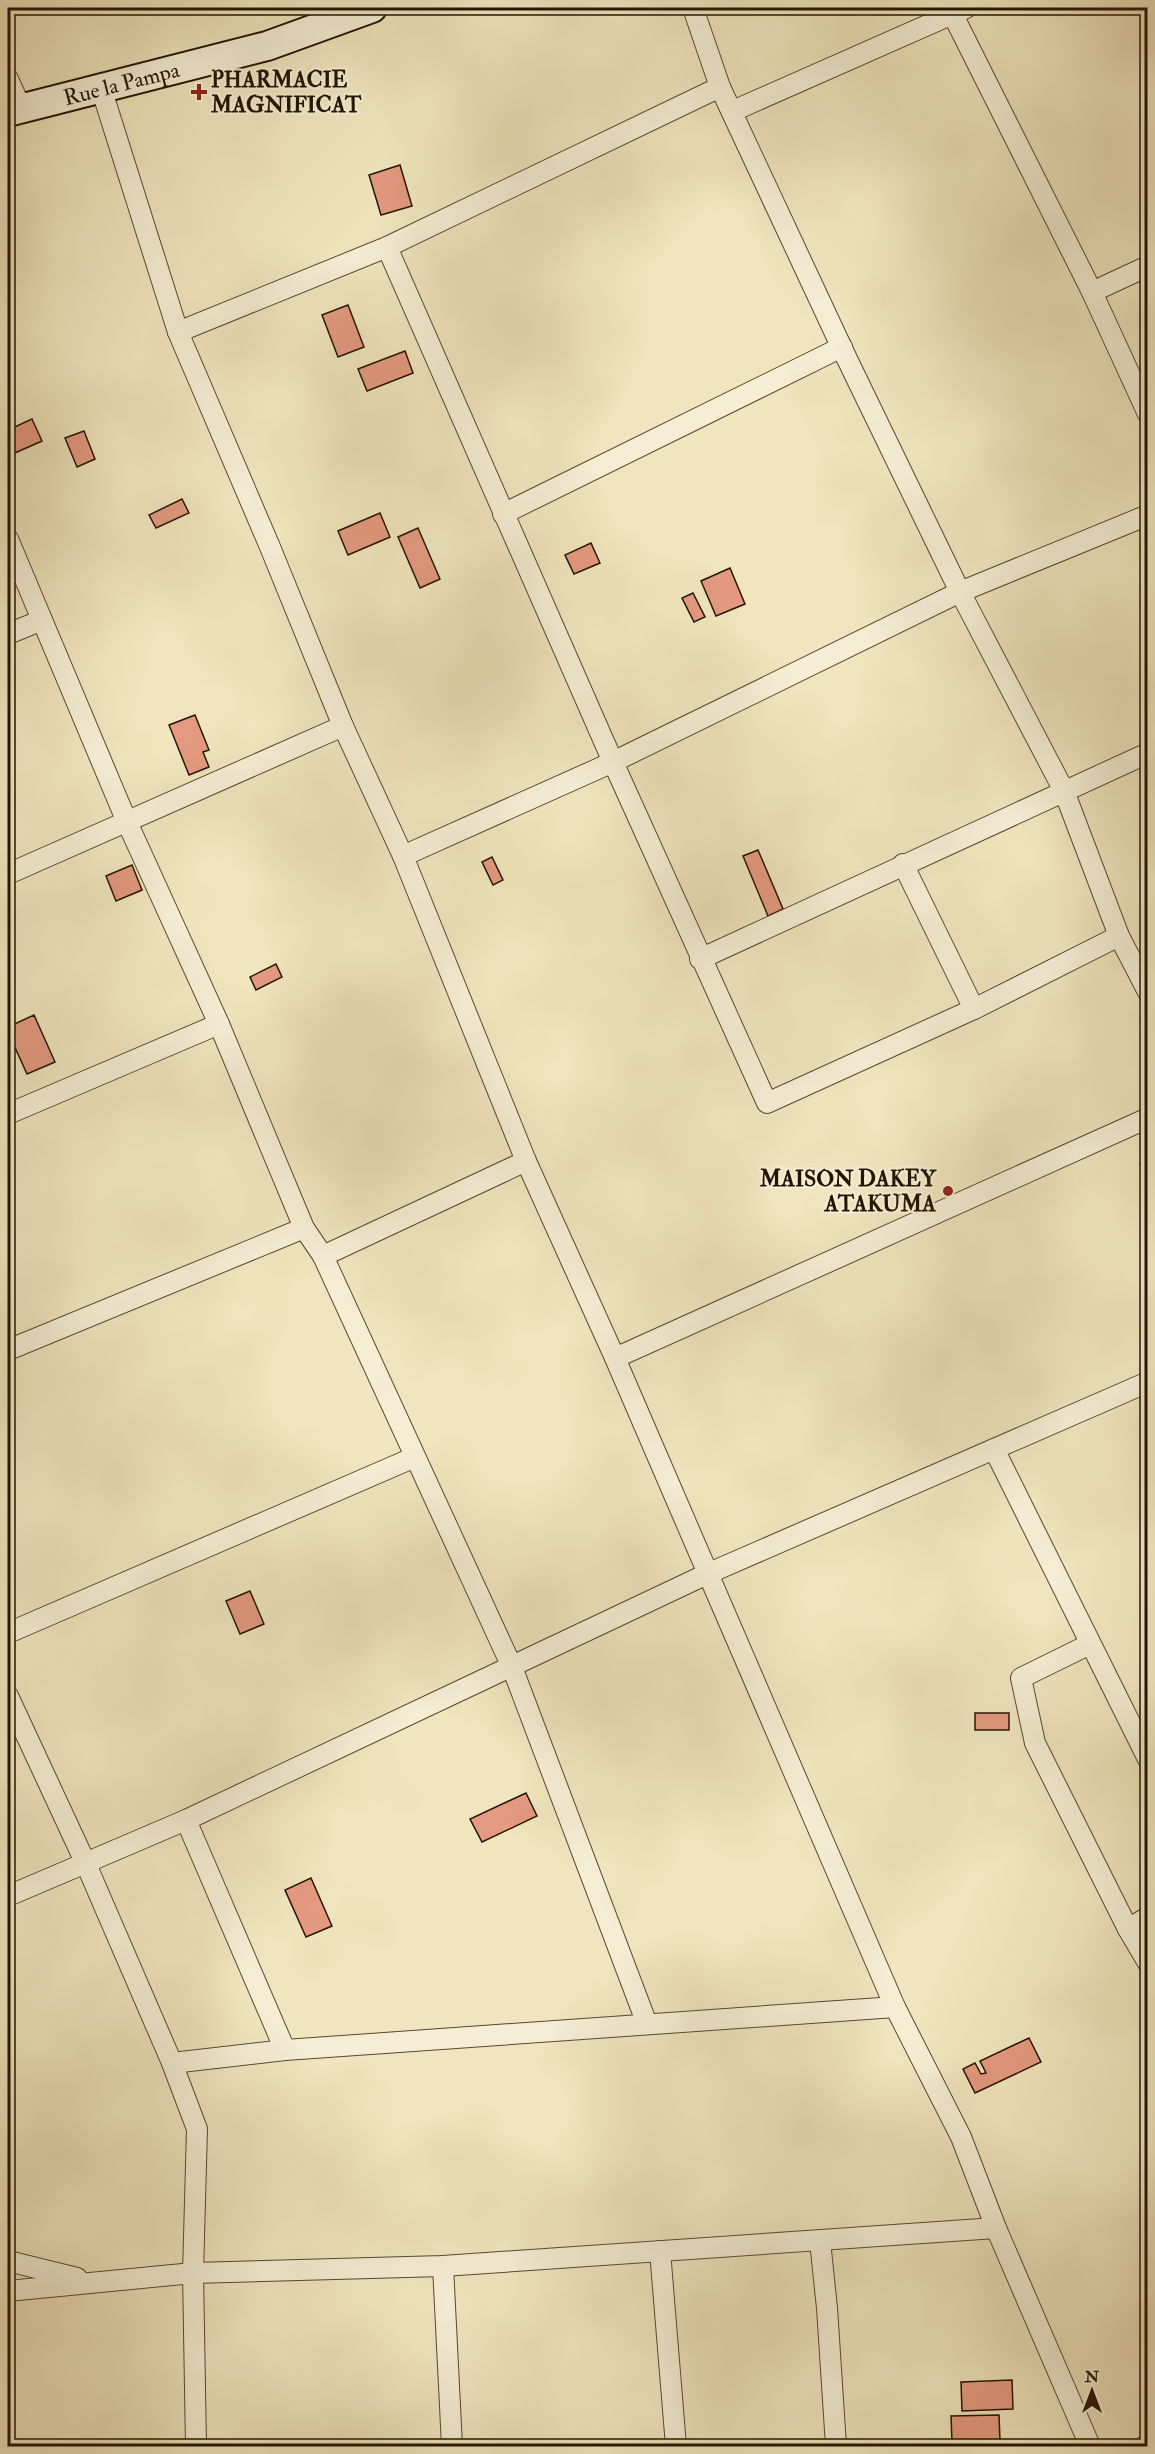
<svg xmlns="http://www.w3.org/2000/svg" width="1155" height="2454" font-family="'IM FELL Double Pica',serif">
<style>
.building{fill:#e49a80;stroke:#231401;stroke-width:1.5}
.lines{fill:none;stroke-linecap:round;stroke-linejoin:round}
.street-casing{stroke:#564830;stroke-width:22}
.secondary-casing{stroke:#231401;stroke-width:32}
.street{stroke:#f5eed5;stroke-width:20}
.secondary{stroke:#f5eed5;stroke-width:28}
.poi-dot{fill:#8f2418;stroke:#f5eed5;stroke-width:2}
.labels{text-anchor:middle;stroke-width:4.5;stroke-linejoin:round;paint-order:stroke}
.poi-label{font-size:22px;font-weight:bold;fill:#231401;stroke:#f5eed5;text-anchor:start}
.street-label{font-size:22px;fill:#231401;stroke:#f5eed5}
</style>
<rect width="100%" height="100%" fill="#f0e5be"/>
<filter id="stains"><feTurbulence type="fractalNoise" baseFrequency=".00333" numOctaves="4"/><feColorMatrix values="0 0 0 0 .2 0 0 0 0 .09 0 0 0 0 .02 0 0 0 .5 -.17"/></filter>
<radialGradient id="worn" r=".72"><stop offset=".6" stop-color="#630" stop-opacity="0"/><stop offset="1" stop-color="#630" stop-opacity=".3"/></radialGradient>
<!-- building -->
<g class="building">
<polygon points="400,165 412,206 381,215 369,175"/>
<polygon points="348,305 364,347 338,357 322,315"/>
<polygon points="405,351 413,373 367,391 358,369"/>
<polygon points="32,419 42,441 8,456 8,430"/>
<polygon points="84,431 95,459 77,467 65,438"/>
<polygon points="182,499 189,513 156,528 149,515"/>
<polygon points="380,513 390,537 348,555 338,531"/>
<polygon points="418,528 440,579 420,588 398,537"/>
<polygon points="591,543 600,563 574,574 565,555"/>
<polygon points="730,568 745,604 716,616 701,581"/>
<polygon points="693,593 705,617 694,622 682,598"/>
<polygon points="195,715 209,750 203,752 209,767 189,775 169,725"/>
<polygon points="758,850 783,909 768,916 743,856"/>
<polygon points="492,857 503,880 493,885 482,862"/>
<polygon points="132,865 142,890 116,901 106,876"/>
<polygon points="276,964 282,977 256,990 250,977"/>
<polygon points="34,1015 55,1062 27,1074 8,1032 8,1027"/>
<polygon points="1148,1160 1148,1179 1140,1164"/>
<polygon points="250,1591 264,1624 240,1634 226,1601"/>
<rect x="975" y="1713" width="34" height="17"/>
<polygon points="526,1793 537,1816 482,1842 470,1819"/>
<polygon points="311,1878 332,1926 306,1937 285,1890"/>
<polygon points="1029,2038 1041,2062 975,2093 963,2069 975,2063 981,2074 986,2073 980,2061"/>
<polygon points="1012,2380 1013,2409 962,2411 961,2382"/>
<polygon points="999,2415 1000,2441 952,2442 951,2416"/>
</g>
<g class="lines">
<defs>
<g id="street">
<polyline points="693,8 720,87 848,361 960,592 1064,791 1119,936 1148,992"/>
<polyline points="952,13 1092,292 1148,414"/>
<polyline points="8,79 21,108"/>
<polyline points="101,88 178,332 270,547 343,726 403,856 526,1161 615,1358 895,2007 961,2137 996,2228 1090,2446"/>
<polyline points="733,111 966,8"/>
<polyline points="387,247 613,762 767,1103 974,1009 1119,936"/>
<polyline points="1092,292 1148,266"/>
<polyline points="178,332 387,247 720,87"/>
<polyline points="503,514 842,347"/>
<polyline points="8,539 127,822 219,1024 304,1228 323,1256 512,1667 647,2024"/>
<polyline points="8,634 42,620"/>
<polyline points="403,856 613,762 960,592 1148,515"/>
<polyline points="903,864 974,1009"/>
<polyline points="8,874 343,726"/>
<polyline points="700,959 1148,753"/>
<polyline points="8,1114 219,1024"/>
<polyline points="323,1256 526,1161"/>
<polyline points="8,1350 304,1228"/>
<polyline points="615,1358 1148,1118"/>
<polyline points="994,1449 1148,1759"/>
<polyline points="8,1633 415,1457"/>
<polyline points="1090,1644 1021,1678 1035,1743 1128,1929 1148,1963"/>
<polyline points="8,1696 86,1864 172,2063 197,2129 193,2273 196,2446"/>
<polyline points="186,1820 285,2050"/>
<polyline points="8,1896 186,1820 707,1574 1148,1382"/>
<polyline points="1128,1929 1148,1917"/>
<polyline points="172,2063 285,2050 895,2007"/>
<polyline points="820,2241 827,2308 836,2446"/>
<polyline points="660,2251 676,2446"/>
<polyline points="8,2261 77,2278"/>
<polyline points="443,2266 452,2446"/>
<polyline points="8,2291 193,2273 443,2266 996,2228"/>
<polyline points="1145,2446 1148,2446"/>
</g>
<g id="secondary">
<path id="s1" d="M8,112L267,46L372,8"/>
</g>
</defs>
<!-- street casing -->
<use href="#street" class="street-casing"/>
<!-- secondary casing -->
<use href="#secondary" class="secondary-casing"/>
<!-- street -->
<use href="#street" class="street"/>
<!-- secondary -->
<use href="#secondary" class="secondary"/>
</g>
<!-- markers -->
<g class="poi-dot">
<path d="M196 83h6v6h6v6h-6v6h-6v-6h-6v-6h6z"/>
<circle cx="948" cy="1191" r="6"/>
</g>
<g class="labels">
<!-- poi labels -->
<g class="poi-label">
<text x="211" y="87">PHARMACIE<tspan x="211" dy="25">MAGNIFICAT</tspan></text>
<text x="936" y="1186" text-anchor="end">MAISON DAKEY<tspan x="936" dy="25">ATAKUMA</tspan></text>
</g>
<!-- street labels -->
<g class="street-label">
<text dy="8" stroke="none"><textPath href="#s1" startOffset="117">Rue la Pampa</textPath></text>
</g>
</g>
<!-- margin -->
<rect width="1155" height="2454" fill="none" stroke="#f0e5be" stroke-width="30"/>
<rect x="9" y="9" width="1137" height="2436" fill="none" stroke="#231401" stroke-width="3"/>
<rect x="15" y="15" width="1125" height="2424" fill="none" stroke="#231401" stroke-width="1.5"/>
<!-- north arrow -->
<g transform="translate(1092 2391)" stroke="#f5eed5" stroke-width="4.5" paint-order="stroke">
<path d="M0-4.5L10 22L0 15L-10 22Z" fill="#231401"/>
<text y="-9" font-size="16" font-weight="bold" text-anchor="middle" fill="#231401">N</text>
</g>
<rect width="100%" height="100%" filter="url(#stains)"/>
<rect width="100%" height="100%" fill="url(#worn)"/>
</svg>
